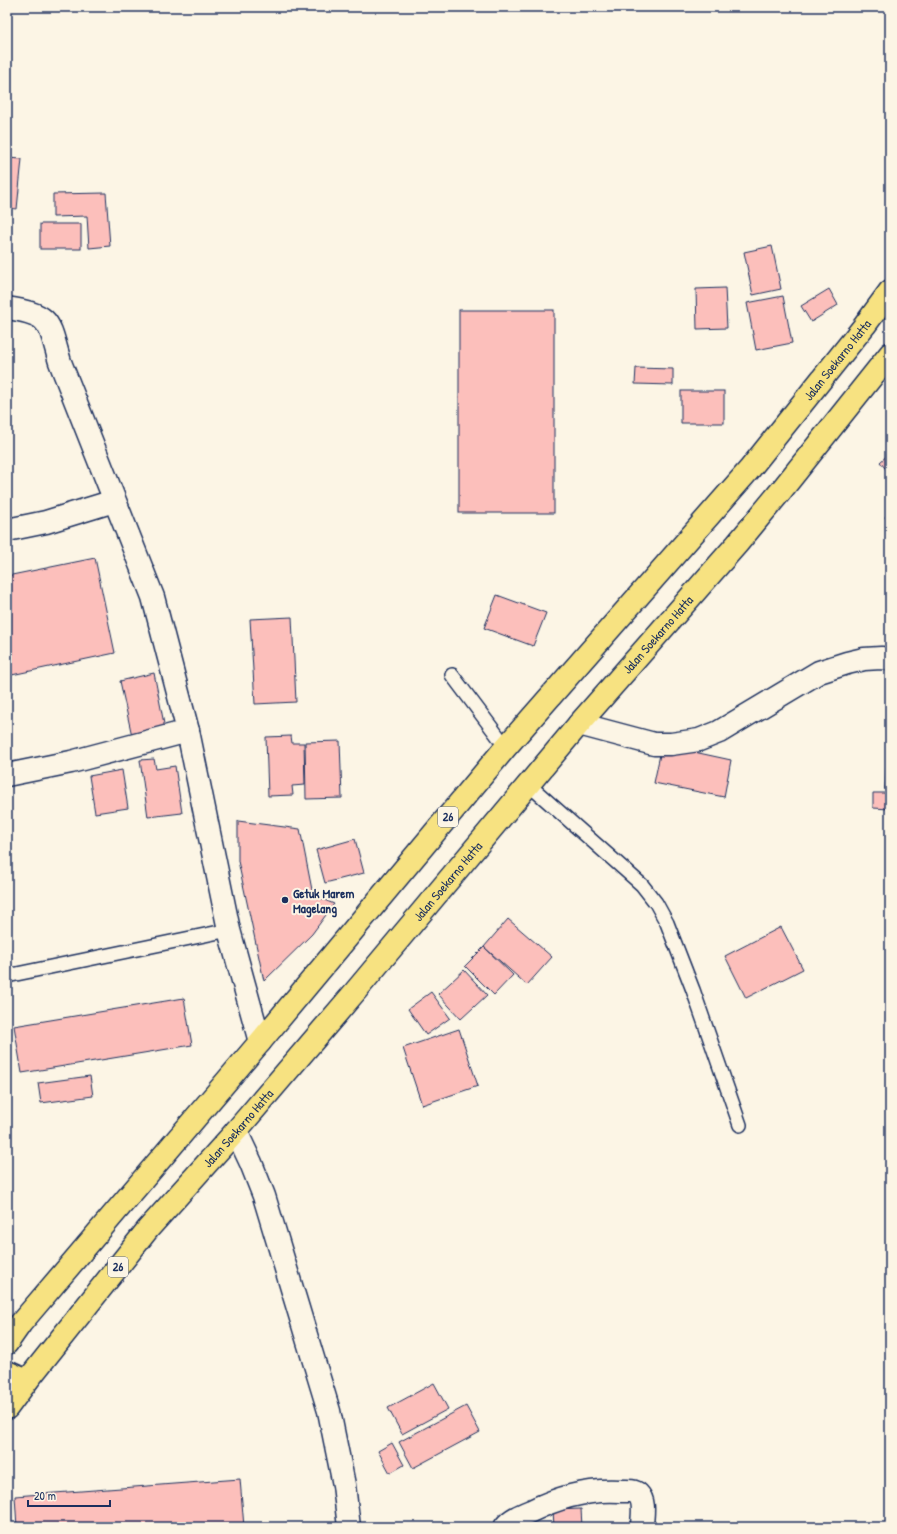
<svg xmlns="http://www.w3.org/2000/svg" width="897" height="1534" font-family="'Patrick Hand',sans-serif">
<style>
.building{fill:#fcbfbb;stroke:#1b2f5e}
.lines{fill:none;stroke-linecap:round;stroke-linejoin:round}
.lane-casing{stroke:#1b2f5e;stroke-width:16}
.street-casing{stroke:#1b2f5e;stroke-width:25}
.secondary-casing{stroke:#1b2f5e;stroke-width:25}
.highway-casing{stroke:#1b2f5e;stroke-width:25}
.lane{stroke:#fcf5e5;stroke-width:13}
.street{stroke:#fcf5e5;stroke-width:22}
.secondary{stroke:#fcf5e5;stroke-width:22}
.highway{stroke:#f7e281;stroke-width:22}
.poi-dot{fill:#1b2f5e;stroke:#fcf5e5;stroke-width:1.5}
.labels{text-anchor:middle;stroke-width:4;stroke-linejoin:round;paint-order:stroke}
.shield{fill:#fcf5e5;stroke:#5e6a86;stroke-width:1}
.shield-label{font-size:12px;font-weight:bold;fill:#1b2f5e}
.street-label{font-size:13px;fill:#1b2f5e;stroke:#fcf5e5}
.poi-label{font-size:13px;font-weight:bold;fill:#1b2f5e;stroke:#fcf5e5;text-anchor:start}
</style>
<rect width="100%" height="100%" fill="#fcf5e5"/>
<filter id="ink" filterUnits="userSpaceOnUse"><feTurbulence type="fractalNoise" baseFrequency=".025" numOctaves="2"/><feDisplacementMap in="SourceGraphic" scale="8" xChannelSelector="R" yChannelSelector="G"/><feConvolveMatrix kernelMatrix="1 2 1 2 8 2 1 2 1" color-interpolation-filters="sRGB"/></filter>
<g filter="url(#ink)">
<!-- building -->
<g class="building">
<polygon points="7,158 22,159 17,209 7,208"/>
<polygon points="106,193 110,246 89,248 87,216 53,217 53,194"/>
<rect x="40" y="224" width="41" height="25"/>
<polygon points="772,246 781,289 753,295 744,252"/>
<polygon points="725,288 727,328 697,329 696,289"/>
<polygon points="829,289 838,305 811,322 801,306"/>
<polygon points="783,296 792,343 756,350 747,303"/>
<rect x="459" y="310" width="95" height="203"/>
<polygon points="636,368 673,369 673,385 635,384"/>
<rect x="681" y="391" width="43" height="32"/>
<polygon points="890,453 890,474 880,462"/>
<polygon points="890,512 890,523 885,517"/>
<polygon points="95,558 115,653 7,676 7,576"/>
<polygon points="497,595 546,613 533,646 484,628"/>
<polygon points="292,617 296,702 255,704 250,619"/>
<polygon points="154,673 165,729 132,736 120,681"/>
<polygon points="291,736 292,743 304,743 305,785 292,786 293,795 268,796 266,737"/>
<polygon points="340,741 342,798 306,799 305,742"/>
<polygon points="662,745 731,760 724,797 654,783"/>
<polygon points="154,759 156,769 175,766 182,813 148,817 140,760"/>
<polygon points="887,759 890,759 890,789 885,789"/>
<polygon points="122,770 128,808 95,813 89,776"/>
<polygon points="873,793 890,793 890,809 873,808"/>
<polygon points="238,821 300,829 313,895 334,904 312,934 264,981 238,861"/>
<polygon points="355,839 364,873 325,883 316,850"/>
<polygon points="508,919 552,957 527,985 484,947"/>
<polygon points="781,927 803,969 746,998 725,956"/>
<polygon points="484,947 513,975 494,995 465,966"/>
<polygon points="464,970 487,995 461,1019 438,994"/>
<polygon points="431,992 450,1018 426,1035 408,1009"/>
<polygon points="184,998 192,1045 22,1073 14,1026"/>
<polygon points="459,1029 478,1086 422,1105 403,1048"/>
<polygon points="90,1076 93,1096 41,1103 38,1083"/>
<polygon points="434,1383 448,1409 402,1434 388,1408"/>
<polygon points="466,1406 480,1432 413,1468 399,1442"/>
<polygon points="392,1443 404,1465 390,1473 378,1451"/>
<polygon points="240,1479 244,1527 17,1527 15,1496"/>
<polygon points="581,1509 582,1527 554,1527 553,1510"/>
</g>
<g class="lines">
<defs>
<g id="lane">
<polyline points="452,675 506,747"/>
<polyline points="528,784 642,885 656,903 667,923 693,990 740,1125"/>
<polyline points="7,976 229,930"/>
</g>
<g id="street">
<polyline points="7,530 46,522 114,501"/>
<polyline points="579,724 654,744 671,744 699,740 719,732 819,672 847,663 864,659 881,658 890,659"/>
<polyline points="7,775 71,762 188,731"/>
<path d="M505,1527C511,1519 521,1515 531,1511C559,1497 588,1489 620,1491C626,1491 634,1490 638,1494C646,1502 642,1517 642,1527"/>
</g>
<g id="secondary">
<path d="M7,308C52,315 48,321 60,362L153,597L188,731L229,930L260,1042"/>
<polyline points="236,1131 251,1163 264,1196 329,1411 344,1485 349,1527"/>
</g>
<g id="highway">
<path id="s1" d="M7,1343L21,1323L260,1042L506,747L749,470L865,325L890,291"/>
<polyline points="7,1372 27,1381"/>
<path id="s2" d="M7,1408L27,1381L148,1229L236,1131L354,993L579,724L737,544L780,492L890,354"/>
</g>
</defs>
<!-- lane casing -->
<use href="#lane" class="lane-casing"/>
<!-- street casing -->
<use href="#street" class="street-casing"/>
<!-- secondary casing -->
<use href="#secondary" class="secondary-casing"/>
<!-- highway casing -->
<use href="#highway" class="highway-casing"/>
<!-- lane -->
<use href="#lane" class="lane"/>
<!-- street -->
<use href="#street" class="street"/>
<!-- secondary -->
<use href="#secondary" class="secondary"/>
<!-- highway -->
<use href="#highway" class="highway"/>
</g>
</g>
<!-- markers -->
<circle class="poi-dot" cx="285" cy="900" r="4"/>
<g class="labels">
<!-- shield labels -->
<g class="shield">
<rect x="438" y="807" width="20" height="20" rx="3"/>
<rect x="108" y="1257" width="20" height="20" rx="3"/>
</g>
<g class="shield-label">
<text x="448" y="821">26</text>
<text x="118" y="1271">26</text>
</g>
<!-- street labels -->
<g class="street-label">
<text dy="5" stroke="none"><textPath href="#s1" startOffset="1287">Jalan Soekarno Hatta</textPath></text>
<text dy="5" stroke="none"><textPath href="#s2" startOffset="1011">Jalan Soekarno Hatta</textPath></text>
<text dy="5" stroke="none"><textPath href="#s2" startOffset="687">Jalan Soekarno Hatta</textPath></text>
<text dy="5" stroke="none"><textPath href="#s2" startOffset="363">Jalan Soekarno Hatta</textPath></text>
</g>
<!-- poi labels -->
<g class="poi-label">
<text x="293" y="898">Getuk Marem<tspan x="293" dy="15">Magelang</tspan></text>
</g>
</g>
<!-- margin -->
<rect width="897" height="1534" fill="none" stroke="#fcf5e5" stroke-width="24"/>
<rect x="12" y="12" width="873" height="1510" fill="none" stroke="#1b2f5e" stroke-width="1.5" filter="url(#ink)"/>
<!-- scale -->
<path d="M28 1500v6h82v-6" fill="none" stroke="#1b2f5e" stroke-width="2"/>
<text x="34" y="1500" font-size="12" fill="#1b2f5e" stroke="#fcf5e5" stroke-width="3" paint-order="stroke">20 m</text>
</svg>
